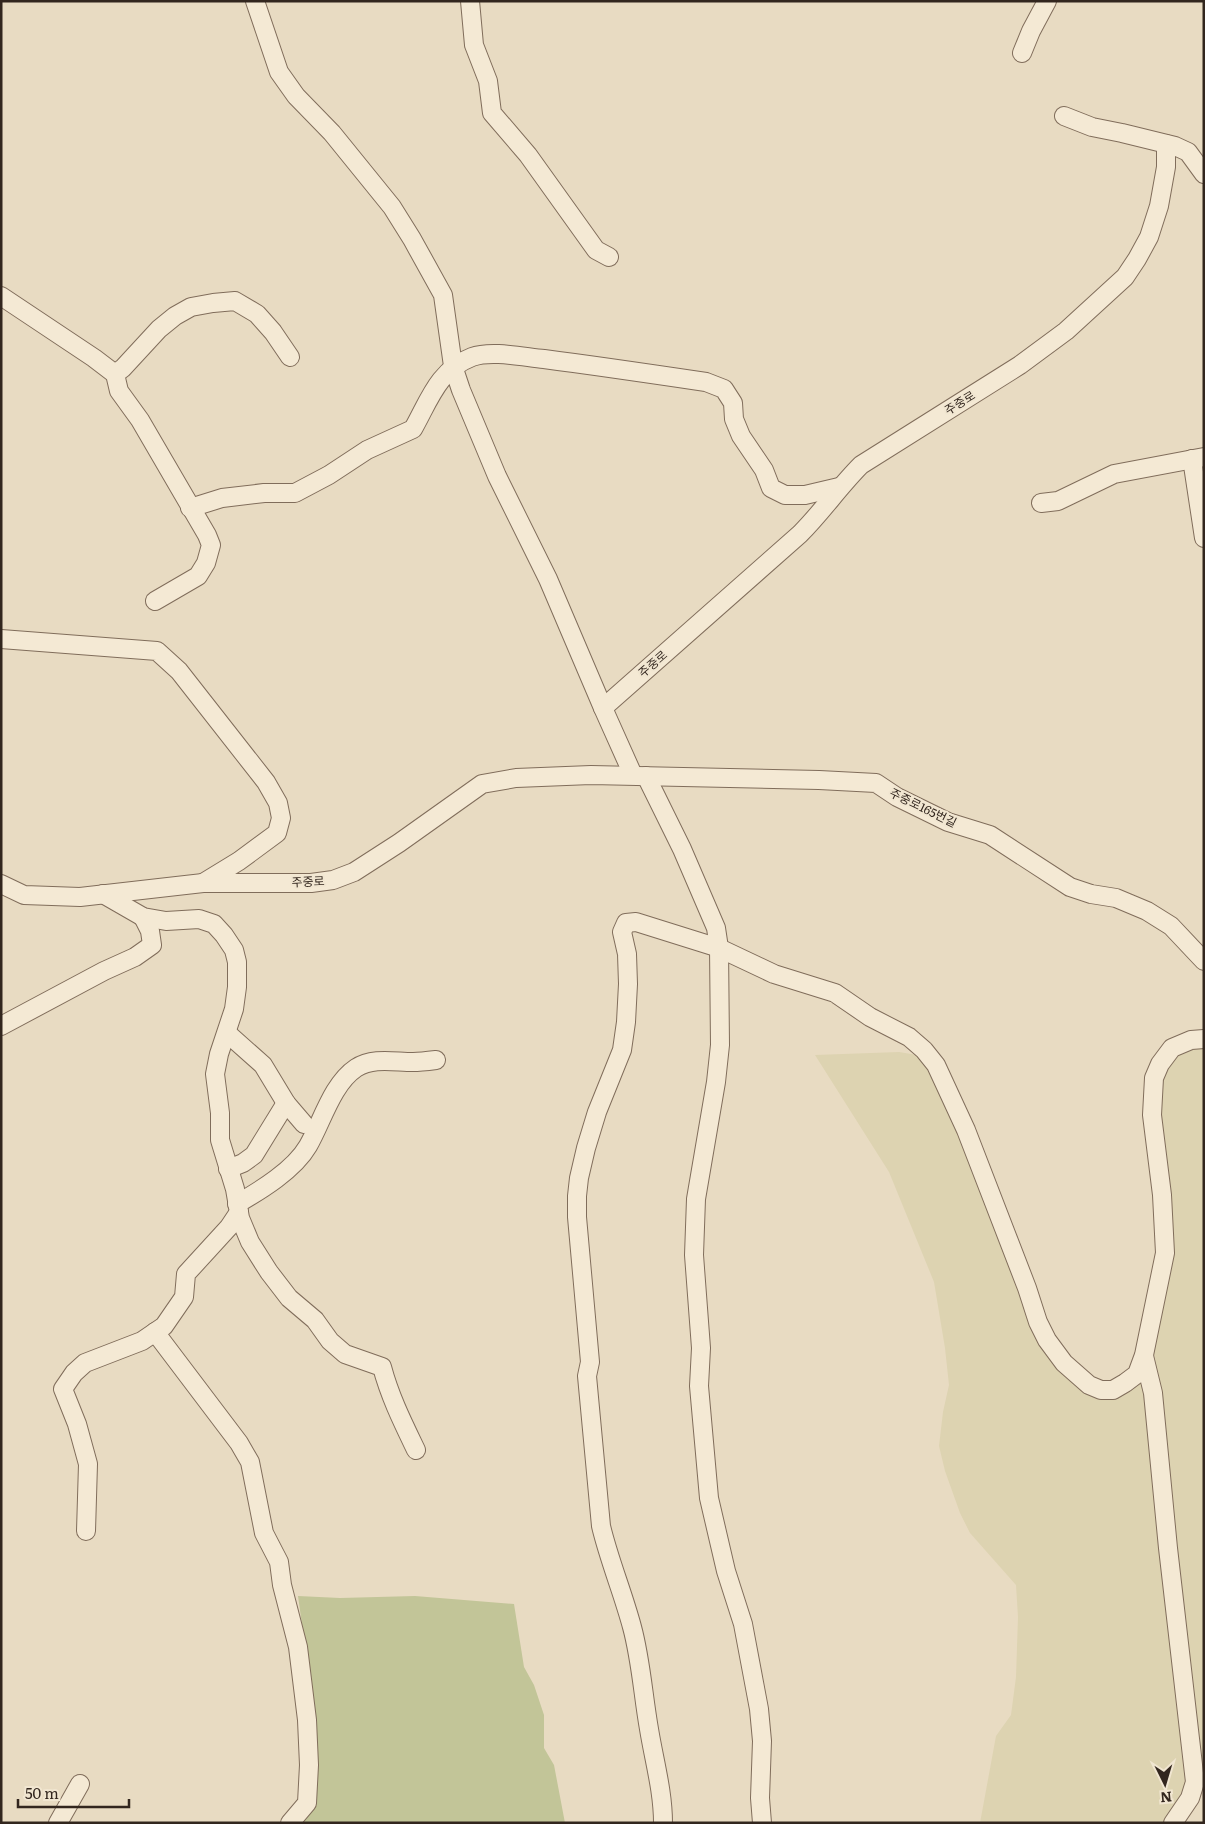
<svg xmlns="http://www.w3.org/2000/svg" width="1205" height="1824" font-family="Literata,'Noto Sans KR',serif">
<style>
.farmland{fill:#ddd3b1}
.green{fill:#c2c598}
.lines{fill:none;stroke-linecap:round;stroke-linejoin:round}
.minor-casing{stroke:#806d5b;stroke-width:20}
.minor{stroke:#f4e9d4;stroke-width:18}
.labels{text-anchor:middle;stroke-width:4;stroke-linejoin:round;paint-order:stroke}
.street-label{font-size:12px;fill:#32261e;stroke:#f1e6d1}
</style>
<rect width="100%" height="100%" fill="#e8dbc2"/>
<!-- farmland -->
<g class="farmland">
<polygon points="1204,1044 1204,1763 1199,1764 1151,1347 1162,1298 1158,1116 1161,1080 1170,1062 1191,1045"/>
<polygon points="899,1052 917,1055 932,1075 954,1119 1021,1281 1089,1391 1145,1379 1190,1788 1167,1823 980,1823 996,1736 1011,1715 1016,1677 1018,1617 1016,1585 970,1533 960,1513 945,1471 939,1446 943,1412 949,1385 945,1348 934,1282 889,1172 815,1055"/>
</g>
<!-- green -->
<polygon class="green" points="298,1596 340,1598 415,1596 514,1604 524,1667 534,1685 544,1715 544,1748 554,1765 565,1823 303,1823 313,1792 316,1725"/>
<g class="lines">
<defs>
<g id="minor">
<polyline points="255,1 279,72 296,96 332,133 392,207 412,239 443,295 453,366 461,390 497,476 548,579 603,708"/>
<polyline points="470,1 474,45 488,81 492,113 528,155 596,250 609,257"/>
<polyline points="1022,53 1031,31 1047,1"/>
<polyline points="1064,116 1092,127 1122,133 1175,146 1188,152 1204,174"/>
<polyline points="1,296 94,358 115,374 119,391 140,420 207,535 211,545 206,563 198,576 155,601"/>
<polyline points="115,374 123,368 159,329 175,316 191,307 213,303 235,301 257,314 273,332 290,357"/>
<polyline points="1192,459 1204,538"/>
<polyline points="1041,503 1058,501 1114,474 1204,457"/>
<path d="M190,508L222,498L264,493H295L329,475L367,450L413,429C429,401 438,370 472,357C491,350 523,357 544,359C598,366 652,374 706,382L724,389L733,403L734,419L741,436L764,470L771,488L785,495H805L839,487"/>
<polyline points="1,639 157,651 179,671 266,782 278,803 281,818 277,833 239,861 203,883"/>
<path d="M633,775L603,708L800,534C822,512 839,487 861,465L1020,365L1066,331L1125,277L1137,259L1149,237L1159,206L1166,167V144"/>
<polyline points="646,776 682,849 716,928 719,948 720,1045 716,1082 696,1199 694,1255 701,1348 699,1386 709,1498 726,1571 743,1624 759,1709 762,1741 760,1798 762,1823"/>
<polyline points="1,884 24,895 80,897 203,883 311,883 333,880 354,872 399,843 482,784 516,778 591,775 819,780 876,783 897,797 948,822 990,835 1070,887 1091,894 1116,898 1147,911 1171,926 1204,961"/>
<path d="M103,894L143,917L166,921L199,919L214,924L224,935L234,950L237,962V987L234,1009L219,1054L215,1074L220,1113V1140L235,1189L240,1218L250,1242L269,1272L289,1298L315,1320L330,1341L345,1354L382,1367C390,1397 403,1423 416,1450"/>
<polyline points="1,1026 104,971 135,957 152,945 150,931 143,917"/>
<polyline points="227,1033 263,1065 286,1103 304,1124"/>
<polyline points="228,1169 243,1163 254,1155 286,1103"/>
<path d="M237,1204C261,1190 294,1170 308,1146C322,1122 332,1084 356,1068C373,1057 394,1062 413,1062C420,1062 428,1061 436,1060"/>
<polyline points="155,1332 239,1443 250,1462 264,1533 279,1562 282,1585 298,1647 307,1720 309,1765 307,1803 290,1823"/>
<polyline points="1144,1356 1153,1393 1168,1548 1195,1782 1190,1798 1173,1823"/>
<polyline points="86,1531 88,1464 77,1424 63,1389 74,1373 85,1363 142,1341 164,1326 184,1297 186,1274 229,1227 239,1212"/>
<polyline points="58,1823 80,1784"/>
<path d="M663,1823C663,1791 654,1760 649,1729C643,1695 641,1660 632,1627C623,1593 609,1560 601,1526L587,1376L590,1362L577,1217V1196L579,1178L586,1148L597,1112L622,1050L626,1022L628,984L627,954L622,932L626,923L636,922L719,948L774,974L835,993L870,1017L909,1037L924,1050L936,1065L966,1130L1027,1288L1038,1322L1047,1340L1064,1363L1089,1385L1101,1390H1113L1125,1383L1137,1374L1144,1355L1165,1253L1162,1195L1152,1115L1154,1078L1160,1064L1172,1048L1191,1040L1204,1039"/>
</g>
</defs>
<!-- minor casing -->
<use href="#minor" class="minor-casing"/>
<!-- minor -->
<use href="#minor" class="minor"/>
</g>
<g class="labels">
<!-- street labels -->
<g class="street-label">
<text transform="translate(960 403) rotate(-32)" y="4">주중로</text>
<text transform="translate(653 664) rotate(-41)" y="4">주중로</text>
<text transform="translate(923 808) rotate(26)" y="4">주중로165번길</text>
<text transform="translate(308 882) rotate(-3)" y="4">주중로</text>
</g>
</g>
<!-- border -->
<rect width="1205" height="1824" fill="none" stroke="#32261e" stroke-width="5"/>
<!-- north arrow -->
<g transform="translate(1165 1784) rotate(175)" stroke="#f1e6d1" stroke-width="4" paint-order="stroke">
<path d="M0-4L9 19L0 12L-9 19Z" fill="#32261e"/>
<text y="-8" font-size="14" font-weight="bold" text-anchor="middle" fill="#32261e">N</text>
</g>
<!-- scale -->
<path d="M18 1799v8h111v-8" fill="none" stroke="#32261e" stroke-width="2.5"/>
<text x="25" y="1799" font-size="15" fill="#32261e" stroke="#f1e6d1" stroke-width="4" paint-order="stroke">50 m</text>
</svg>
